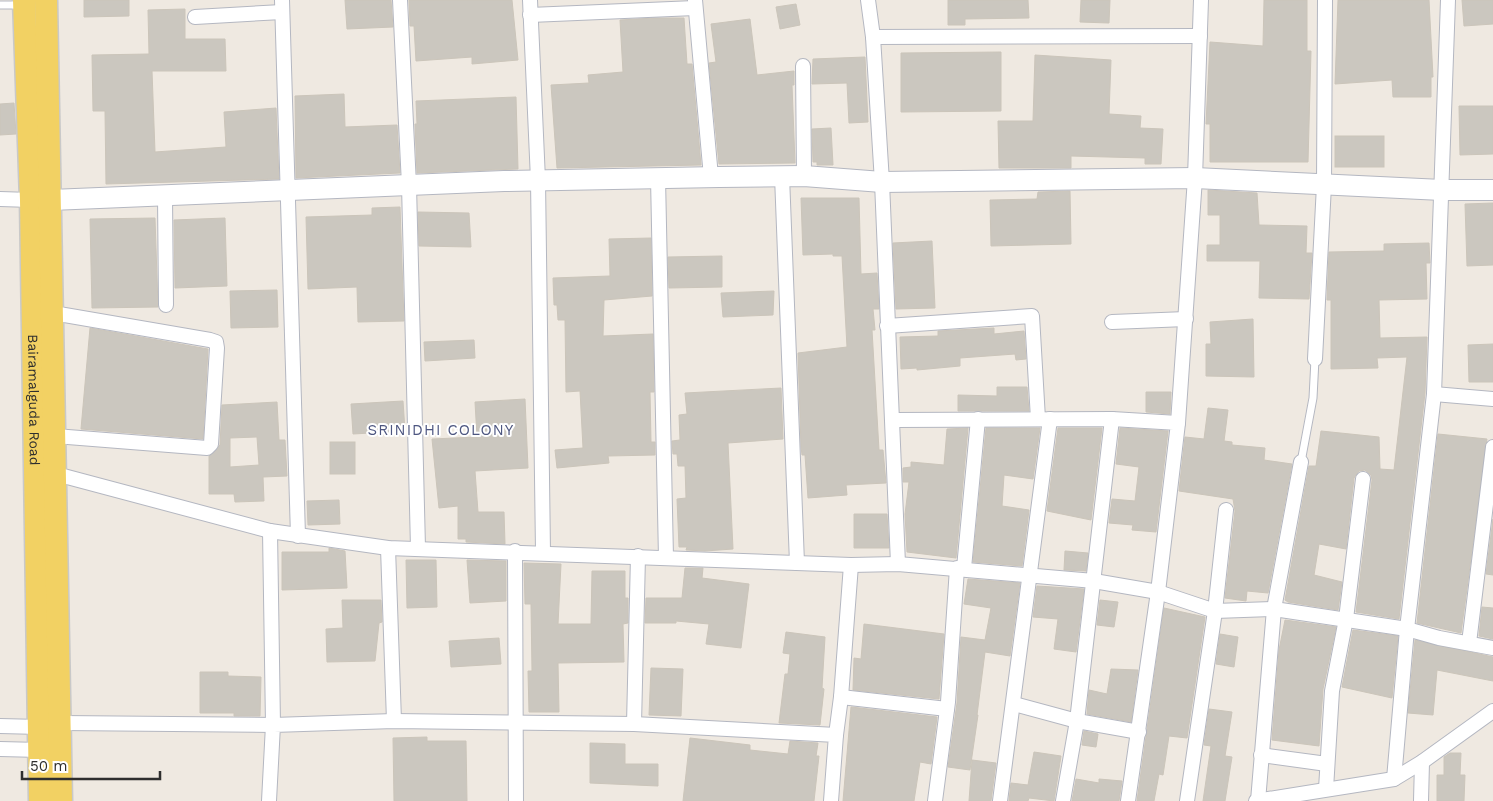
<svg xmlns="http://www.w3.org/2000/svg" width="1493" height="801" font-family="'Work Sans',sans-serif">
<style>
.building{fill:#cbc7bf;stroke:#cbc5ba;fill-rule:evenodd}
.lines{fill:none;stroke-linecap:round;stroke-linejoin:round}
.lane-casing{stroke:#b4b7c1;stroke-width:9}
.street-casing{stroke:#b4b7c1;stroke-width:16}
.secondary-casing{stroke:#b4b7c1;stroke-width:22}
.primary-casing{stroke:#c9c9c9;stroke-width:25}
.lane{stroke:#fff;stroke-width:7}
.street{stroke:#fff;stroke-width:14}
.secondary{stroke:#fff;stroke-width:20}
.primary{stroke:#f2d163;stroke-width:22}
.labels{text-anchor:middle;stroke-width:4;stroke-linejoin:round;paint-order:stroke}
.street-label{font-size:14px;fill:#2e2e2e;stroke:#fff}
.neighbourhood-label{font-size:15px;letter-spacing:1px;fill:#4d5680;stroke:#fff}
</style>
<rect width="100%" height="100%" fill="#efe9e1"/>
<!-- building -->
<g class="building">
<polygon points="84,0 129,0 129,16 84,17"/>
<polygon points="345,0 391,0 393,27 347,29"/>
<polygon points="409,0 512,0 518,60 472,64 472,57 416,61 414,26 410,26"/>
<polygon points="948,0 1028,0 1029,18 965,19 965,25 948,25"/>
<polygon points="1081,0 1110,0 1109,23 1080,22"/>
<polygon points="1264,0 1307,0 1307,51 1311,51 1308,162 1210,162 1210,124 1206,124 1210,42 1263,46"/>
<polygon points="1338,0 1429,0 1433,77 1431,77 1431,97 1393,97 1392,80 1335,84"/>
<polygon points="1462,0 1493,0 1493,24 1464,26"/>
<polygon points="796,4 800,25 780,29 776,7"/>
<polygon points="185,9 185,39 225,39 226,71 152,71 155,152 226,147 224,112 276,108 279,179 106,184 105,111 93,111 92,55 149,54 148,10"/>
<polygon points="654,18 684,18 687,64 692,64 701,165 557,168 551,85 589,83 588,75 623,72 620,20"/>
<polygon points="750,19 757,75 794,71 794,85 792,85 795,163 719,164 709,63 716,62 711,24"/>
<polygon points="1001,52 1001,111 901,112 901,53"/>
<polygon points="1035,55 1111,60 1109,114 1141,116 1140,128 1163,129 1161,164 1145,164 1145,158 1071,156 1071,168 999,168 998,121 1033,121"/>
<polygon points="865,57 868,122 849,123 847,83 812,84 813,59"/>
<polygon points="344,94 345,127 397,125 400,173 296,178 295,96"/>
<polygon points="516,97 518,169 417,173 415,124 417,124 416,101"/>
<polygon points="14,103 16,134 0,135 0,104"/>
<polygon points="1459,106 1493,106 1493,154 1460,155"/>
<polygon points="831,128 833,165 817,165 817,162 813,162 812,129"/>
<rect x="1335" y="136" width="49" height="31"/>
<polygon points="1208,190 1257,193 1259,225 1307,226 1306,253 1312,253 1309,299 1259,298 1260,261 1207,261 1207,245 1220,245 1220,215 1208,215"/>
<polygon points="1070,191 1071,244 991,246 990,200 1037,199 1038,192"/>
<polygon points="801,198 859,198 861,274 877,273 879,309 873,309 875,330 872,330 879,450 883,450 886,483 846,485 847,495 808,498 805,455 802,455 801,447 798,353 847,347 842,256 833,256 833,254 803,255"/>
<polygon points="1493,203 1493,265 1467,266 1465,204"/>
<polygon points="400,207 404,321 358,322 357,287 308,289 306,217 372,215 372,208"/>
<polygon points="418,212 469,213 471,247 419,246"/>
<polygon points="155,218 158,307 92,308 90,219"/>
<polygon points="225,218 227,286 175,288 174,220"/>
<polygon points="651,238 652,296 604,300 603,336 653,334 654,392 650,392 651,442 655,442 655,455 608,456 609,463 557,468 555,450 583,448 580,391 566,392 565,320 558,320 557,305 554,305 553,278 610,276 609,239"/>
<polygon points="932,241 935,308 896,309 893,243"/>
<polygon points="1429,243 1430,263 1426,263 1427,299 1379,300 1380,338 1427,337 1425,393 1399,619 1356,612 1372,480 1371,475 1365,470 1359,471 1354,478 1346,549 1319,544 1314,575 1342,582 1338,610 1288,602 1285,600 1309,466 1316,466 1321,431 1379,437 1380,469 1394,470 1407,357 1377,358 1378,368 1331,369 1331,300 1327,300 1329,252 1384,251 1384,244"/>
<polygon points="722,256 722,287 669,288 668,257"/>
<polygon points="277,290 278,327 231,328 230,291"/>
<polygon points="774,291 773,315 723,317 721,293"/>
<polygon points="1253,319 1254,377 1206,376 1206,344 1211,344 1210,322"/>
<polygon points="90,328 208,349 203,439 81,429"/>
<polygon points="994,328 994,334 1024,331 1026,359 1016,360 1015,354 960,358 960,366 917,370 917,368 901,369 900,337 938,336 938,331"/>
<polygon points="474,340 475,358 425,361 424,342"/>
<polygon points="1493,344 1493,382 1469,382 1468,345"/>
<polygon points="997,387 1027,387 1029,411 958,411 958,395 997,396"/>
<polygon points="781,388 783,439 728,443 733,549 705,551 686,550 687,547 679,547 677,499 686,498 685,466 678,466 677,454 673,454 672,441 680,440 679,415 687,414 685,393"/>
<polygon points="1146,392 1171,392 1170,414 1146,412"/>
<polygon points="525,399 528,468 475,471 478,512 504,512 505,544 466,542 466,539 458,539 458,506 439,508 432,439 477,437 475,402"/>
<polygon points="403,401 405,431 353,434 351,404"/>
<path d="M277,402L279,440H285L287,476L263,477L264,501L235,502L234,494H209V456L220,445L222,405ZM257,437L259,465L230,467V438Z"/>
<polygon points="1208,408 1228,410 1224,441 1232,442 1232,445 1265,448 1264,460 1292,464 1268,593 1247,591 1246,601 1225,598 1235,511 1233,499 1179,491 1185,437 1204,439"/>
<polygon points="968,428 956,558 907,552 905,514 909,482 903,482 903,468 911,467 911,462 944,465 947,429"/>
<polygon points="986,428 1040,428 1033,479 1004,475 1002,506 1029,510 1022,566 973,562"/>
<polygon points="1058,428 1102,428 1091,520 1047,511"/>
<polygon points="1120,428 1168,431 1156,532 1132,530 1133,525 1109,523 1112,499 1135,501 1139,467 1116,464"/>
<polygon points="1438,434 1487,439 1461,633 1417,623"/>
<rect x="330" y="442" width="25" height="32"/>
<polygon points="339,500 340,524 308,525 307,501"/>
<polygon points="854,514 887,514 889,548 854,548"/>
<polygon points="1493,519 1493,575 1486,574"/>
<polygon points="329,548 345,551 347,588 282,590 282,552 329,552"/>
<polygon points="1065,551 1088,553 1086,571 1064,570"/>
<polygon points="406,560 436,560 437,607 407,608"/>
<polygon points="467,560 506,561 506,601 470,603"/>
<polygon points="524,563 561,564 558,624 591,624 592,571 625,571 625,598 628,598 628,623 623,624 624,662 558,663 559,712 529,712 528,671 532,671 531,604 525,604"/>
<polygon points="685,568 703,568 702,578 749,584 741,648 706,644 709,624 676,621 676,623 645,623 646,598 682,598"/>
<polygon points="968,579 1020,583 1010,656 985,652 977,715 978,715 970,770 948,767 957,703 961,637 985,640 991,608 964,604"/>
<polygon points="1037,586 1084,589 1076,652 1054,649 1058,619 1033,617"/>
<polygon points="342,600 381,600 382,622 379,623 375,661 327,662 326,629 343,628"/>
<polygon points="1100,600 1118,602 1114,627 1097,625"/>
<polygon points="1482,607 1493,608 1493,639 1479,636"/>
<polygon points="1164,608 1205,617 1187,738 1169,736 1163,775 1159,774 1154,801 1137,801"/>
<polygon points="1285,620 1336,627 1323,689 1319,746 1272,740 1279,650"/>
<polygon points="864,624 944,634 939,699 853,690 854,658 861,659"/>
<polygon points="1353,630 1398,636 1392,698 1342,687"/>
<polygon points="786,632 825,637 822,688 824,689 820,725 779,723 785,674 788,674 790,654 783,653"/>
<polygon points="1220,634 1238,637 1234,667 1216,664"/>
<polygon points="499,638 501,664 451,667 449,641"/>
<polygon points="1415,640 1493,657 1493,681 1437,670 1433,715 1408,713"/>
<polygon points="651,668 683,669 681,716 649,715"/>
<polygon points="1111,669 1138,670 1131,722 1087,714 1089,690 1107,694"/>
<polygon points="200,672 228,672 228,676 261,677 260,716 234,716 234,713 200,713"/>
<polygon points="851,707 937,717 931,764 920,762 914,801 843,801"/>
<polygon points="1209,709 1232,712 1225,756 1232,757 1225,801 1203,801 1211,746 1204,745"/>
<polygon points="1084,731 1098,734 1096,747 1082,745"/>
<polygon points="427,737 427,741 466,741 467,801 394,801 393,738"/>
<polygon points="690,738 750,745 750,750 788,754 790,741 818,743 816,756 819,756 814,801 683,801"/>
<polygon points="590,743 625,744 625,764 658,764 658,786 590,783"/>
<polygon points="1034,752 1061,756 1054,801 1029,798 1028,801 1009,801 1011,783 1028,785"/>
<polygon points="1450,753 1461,753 1460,775 1465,775 1464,801 1437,801 1437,775 1444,775 1444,757"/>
<polygon points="972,760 996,763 991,801 969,801"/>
<polygon points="1076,779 1099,783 1099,779 1122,781 1119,801 1072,801"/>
</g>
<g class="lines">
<defs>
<g id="lane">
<polyline points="0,5 22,5"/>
<polyline points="1301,462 1313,398 1315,359"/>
</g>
<g id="street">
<polyline points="282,0 298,536"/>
<polyline points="400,0 409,185 418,548"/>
<polyline points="530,0 538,180 543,552"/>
<polyline points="695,0 711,177"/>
<polyline points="868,0 873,37 882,182 898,564"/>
<polyline points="530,15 695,8"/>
<polyline points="195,17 282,12"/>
<polyline points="873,37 1200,36"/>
<polyline points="803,66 804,176"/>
<polyline points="782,176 797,563"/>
<polyline points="658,178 666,558"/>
<polyline points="165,196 166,305"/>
<polyline points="0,199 31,200"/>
<polyline points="53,313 210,340 216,342 217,348 211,444 207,448 55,436"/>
<polyline points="1112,322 1186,319"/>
<polyline points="887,326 1032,316 1038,419"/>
<polyline points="1315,359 1324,185 1325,0"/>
<polyline points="1434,394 1493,399"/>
<polyline points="1112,419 1178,423 1158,592 1128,801"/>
<polyline points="894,420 1112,419 1077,721 1063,801"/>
<polyline points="1178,423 1195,178 1201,0"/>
<polyline points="56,474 270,531 388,548 851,565 841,697 836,735"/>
<polyline points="388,548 394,721"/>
<polyline points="515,551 516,801"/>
<polyline points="851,565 898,564 1094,581 1158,592 1215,611 1274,609 1407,629 1439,638 1493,648"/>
<polyline points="964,568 978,419"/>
<polyline points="1469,643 1493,447"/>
<polyline points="841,697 947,709"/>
<polyline points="1014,704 1077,721 1139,732"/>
<polyline points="61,723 273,725 270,531"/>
<polyline points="634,724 638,556"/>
<polyline points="0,726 40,727"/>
<polyline points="0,749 40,750"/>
<polyline points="1261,755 1327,764"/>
<polyline points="1394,779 1407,629 1434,394 1448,0"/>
<polyline points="1326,789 1332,691 1346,619 1363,479"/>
<polyline points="269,801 273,725 394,721 634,724 836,735 831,801"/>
<polyline points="935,801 948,702 957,568"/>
<polyline points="1000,801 1050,419"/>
<polyline points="1187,801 1215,611 1226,510"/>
<polyline points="1256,801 1394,779 1422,762 1493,711"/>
<polyline points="1258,801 1274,609 1301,462"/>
<polyline points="1421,801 1422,762"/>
</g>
<polyline id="secondary" points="51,200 504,181 719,177 804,176 882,182 1195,178 1442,190 1493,190"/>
<g id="primary">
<path id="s1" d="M24,0L31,200L40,801"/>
<polyline points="46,0 61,801"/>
</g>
</defs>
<!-- lane casing -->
<use href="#lane" class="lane-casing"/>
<!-- street casing -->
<use href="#street" class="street-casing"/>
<!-- secondary casing -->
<use href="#secondary" class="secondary-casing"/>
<!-- primary casing -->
<use href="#primary" class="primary-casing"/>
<!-- lane -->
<use href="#lane" class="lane"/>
<!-- street -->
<use href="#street" class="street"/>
<!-- secondary -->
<use href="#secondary" class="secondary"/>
<!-- primary -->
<use href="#primary" class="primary"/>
</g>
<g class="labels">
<!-- street labels -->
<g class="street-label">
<text dy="5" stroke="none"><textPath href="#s1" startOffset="400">Bairamalguda Road</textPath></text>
</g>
<!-- neighbourhood labels -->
<g class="neighbourhood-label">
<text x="441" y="435">SRINIDHI COLONY</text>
</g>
</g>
<!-- scale -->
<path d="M22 771v8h138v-8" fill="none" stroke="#2e2e2e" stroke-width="2.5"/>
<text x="30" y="771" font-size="15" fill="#2e2e2e" stroke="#ffffff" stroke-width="4" paint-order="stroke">50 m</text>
</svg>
